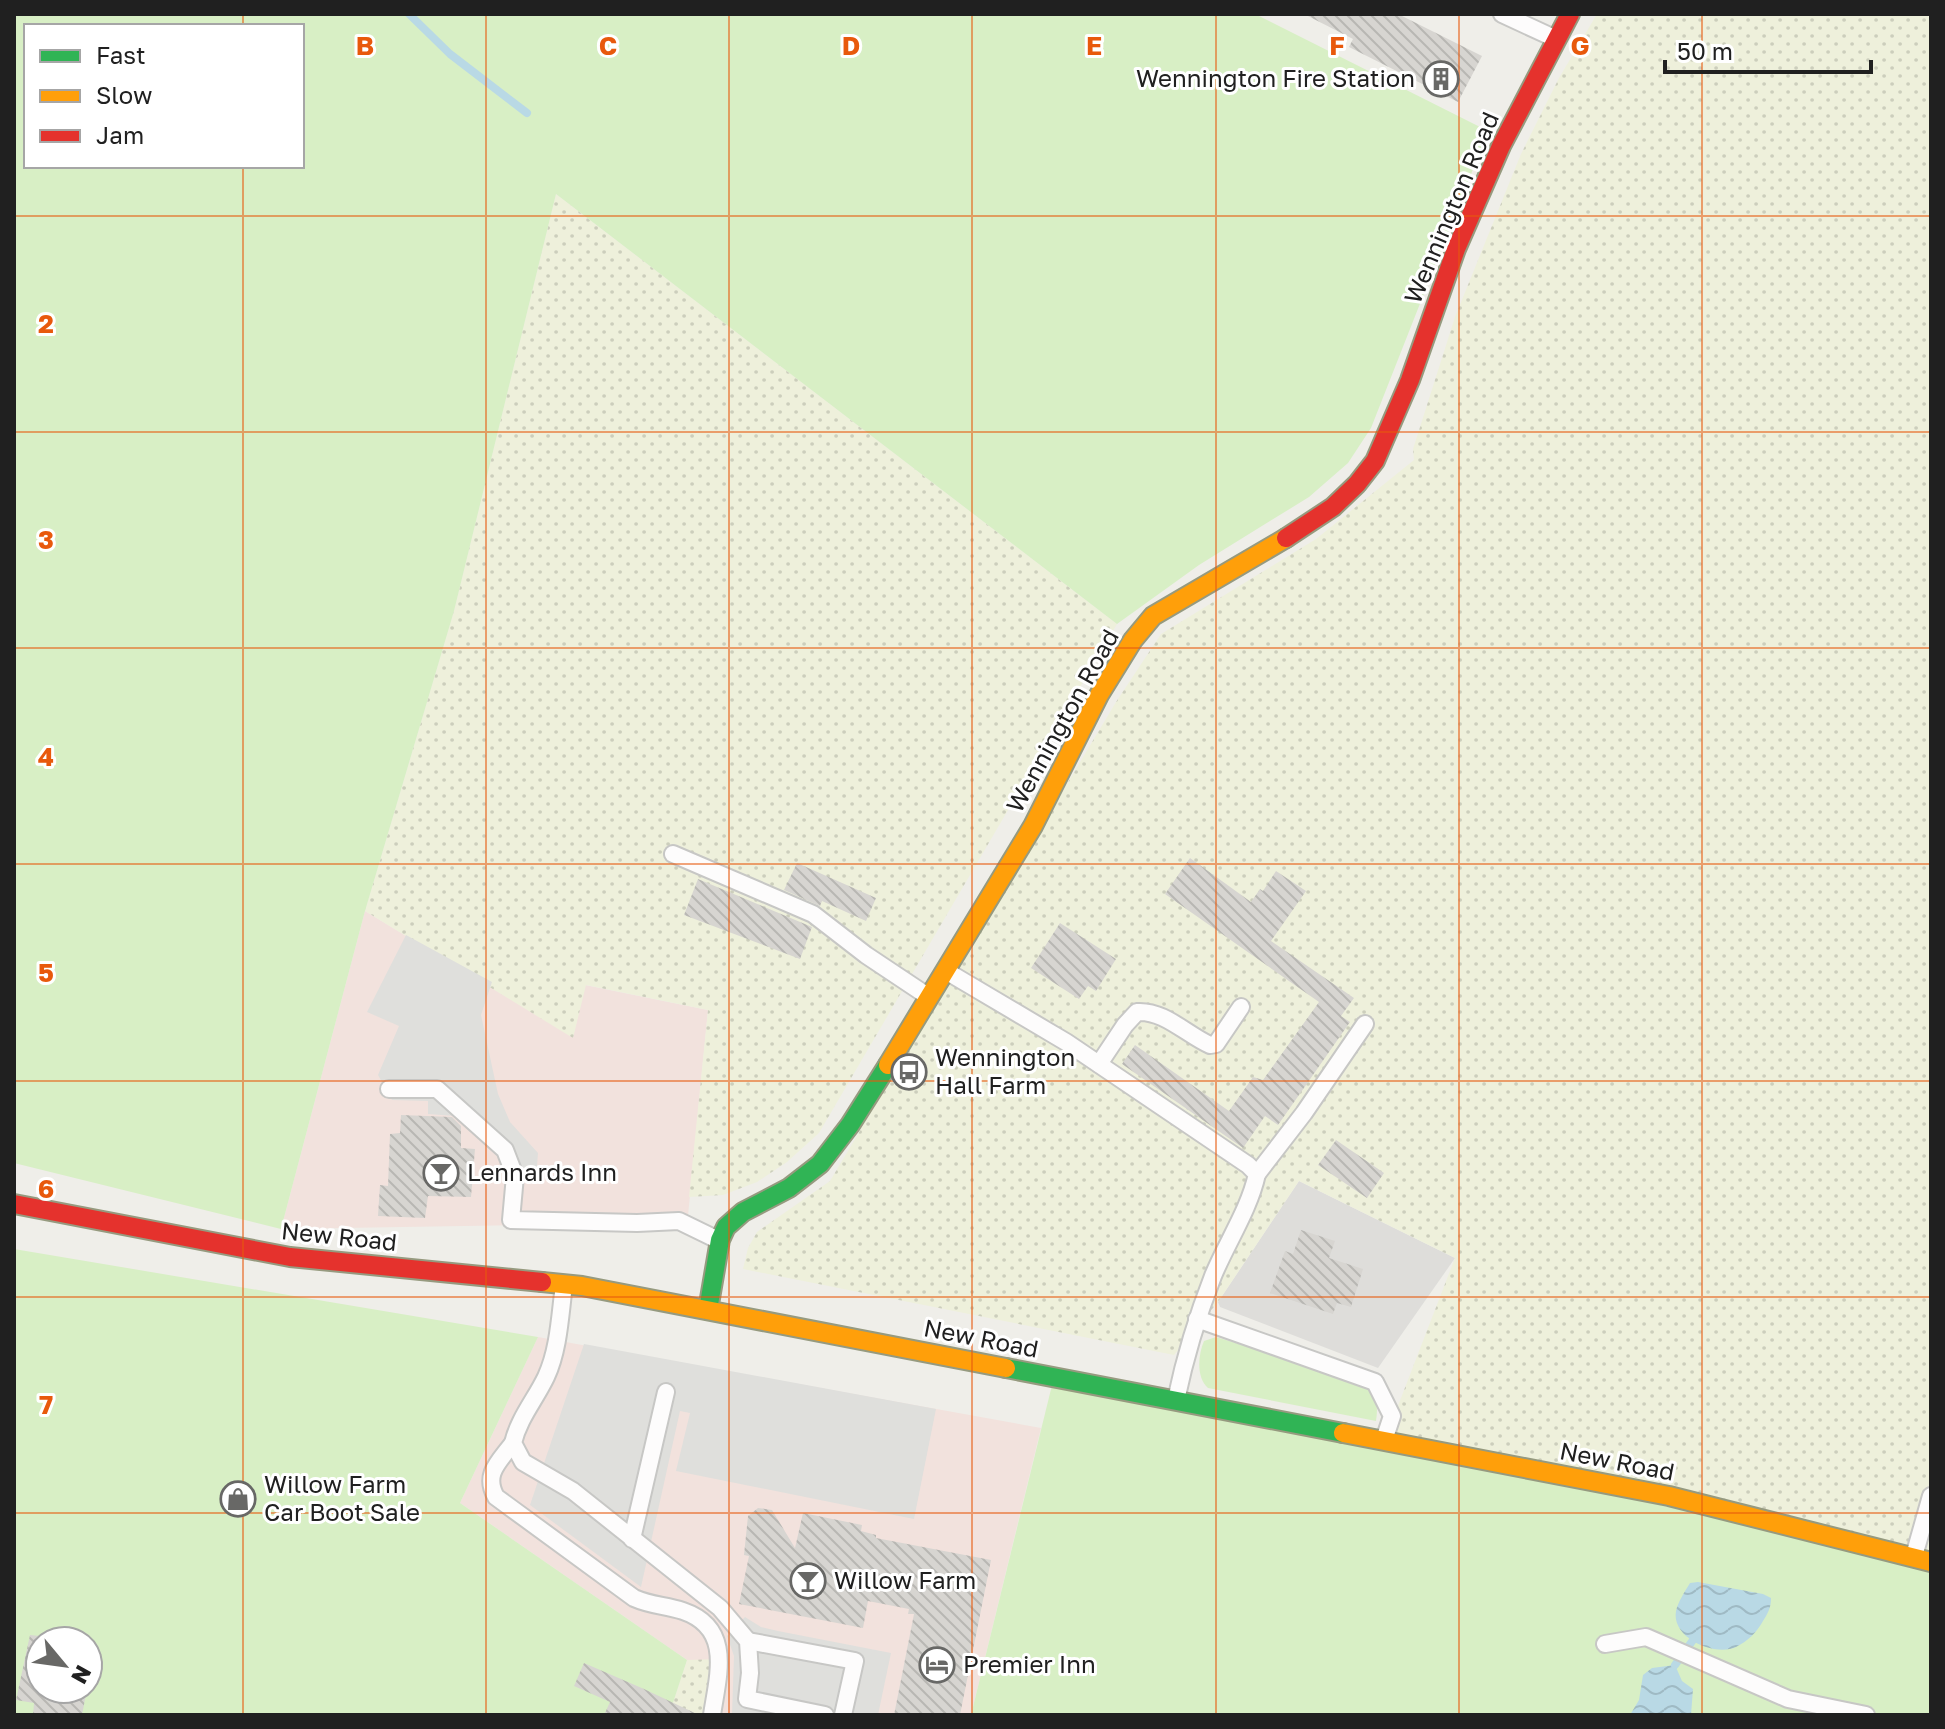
<svg xmlns="http://www.w3.org/2000/svg" width="1945" height="1729" font-family="'Golos Text',sans-serif">
<style>
.residential{fill:#deddda}
.commercial{fill:#f2e2dd}
.farmland{fill:url(#farmland-dots)}
.grass{fill:#d8efc5;fill-rule:evenodd}
.parking{fill:#dfdfdc}
.water{fill:url(#water-waves)}
.lines{fill:none;stroke-linecap:round;stroke-linejoin:round}
.stream{stroke:#b9d9e5;stroke-width:8}
.building{fill:url(#building-back-hatch)}
.lane-casing{stroke:#c7c7c5;stroke-width:20}
.fast-casing{stroke:#969a7f;stroke-width:22}
.slow-casing{stroke:#969a7f;stroke-width:22}
.jam-casing{stroke:#969a7f;stroke-width:22}
.lane{stroke:#fdfcfc;stroke-width:16}
.fast{stroke:#30b455;stroke-width:18}
.slow{stroke:#ff9f0a;stroke-width:18}
.jam{stroke:#e5322d;stroke-width:18}
.grid{fill:none;stroke:#e8590c;stroke-width:2;stroke-opacity:0.55}
.labels{text-anchor:middle;stroke-width:6;stroke-linejoin:round;paint-order:stroke}
.poi-label{font-size:24px;fill:#202020;stroke:#fff;text-anchor:start}
.street-label{font-size:24px;fill:#202020;stroke:#fff}
.grid-label{font-size:26px;text-anchor:middle;font-weight:bold;fill:#e8590c;stroke:#fff;stroke-width:6;stroke-linejoin:round;paint-order:stroke}
</style>
<defs>
<pattern id="farmland-dots" width="8" height="8" patternUnits="userSpaceOnUse" patternTransform="scale(2)"><rect width="8" height="8" fill="#eef0db"/><path d="M2 2h.1M6 6h.1" fill="none" stroke="#cccebc" stroke-width="1.8" stroke-linecap="round"/></pattern>
<pattern id="water-waves" width="16" height="10" patternUnits="userSpaceOnUse" patternTransform="scale(2)"><rect width="16" height="10" fill="#b9d9e5"/><path d="M0 5q4-4 8 0t8 0" fill="none" stroke="#9fbac4"/></pattern>
<pattern id="building-back-hatch" width="6" height="6" patternUnits="userSpaceOnUse" patternTransform="scale(2)"><rect width="6" height="6" fill="#d7d5d1"/><path d="M-1 5l2 2M0 0l6 6M5-1l2 2" fill="none" stroke="#b8b7b3"/></pattern>
</defs>
<rect width="100%" height="100%" fill="#efeee9"/>
<!-- residential -->
<polygon class="residential" points="1299,1181 1455,1258 1378,1368 1220,1307 1218,1302"/>
<!-- commercial -->
<g class="commercial">
<polygon points="365,911 573,1037 585,985 708,1010 687,1226 637,1223 281,1229"/>
<polygon points="538,1337 1041,1428 971,1715 712,1715 720,1660 687,1660 460,1503"/>
</g>
<!-- farmland -->
<g class="farmland">
<polygon points="1597,14 1931,14 1931,1562 1384,1442 1455,1258 1299,1181 1218,1302 1174,1355 743,1269 748,1248 757,1232 830,1181 1116,702 1161,634 1316,539 1414,460 1413,449 1455,317 1521,154 1559,78"/>
<polygon points="556,194 1117,624 819,1133 787,1162 757,1182 723,1195 689,1197 708,1010 586,985 573,1038 365,911 454,611"/>
<polygon points="720,1659 712,1715 669,1715 687,1660"/>
</g>
<!-- grass -->
<g class="grass">
<path d="M14,14H1255L1488,131L1371,428L1348,463L1309,497L1199,565L1117,624L556,194L454,611L365,911L281,1229L14,1163ZM26,26H302V166H26Z"/>
<path d="M14,1249L538,1337L460,1503L687,1660L669,1715H14ZM40,1641H88V1689H40Z"/>
<path d="M1216,1337L1360,1381C1375,1394 1379,1401 1376,1421L1208,1388C1196,1377 1198,1355 1204,1341Z"/>
<polygon points="1054,1377 1931,1562 1931,1715 971,1715"/>
</g>
<!-- parking -->
<g class="parking">
<polygon points="406,935 492,982 481,1015 498,1094 510,1122 538,1153 536,1179 515,1176 504,1155 469,1117 428,1114 428,1101 392,1100 378,1075 399,1026 367,1012"/>
<polygon points="584,1344 936,1409 914,1519 676,1471 690,1413 680,1411 641,1587 530,1505"/>
<polygon points="745,1617 761,1627 778,1631 891,1653 878,1715 732,1715 734,1656 727,1636"/>
</g>
<!-- water -->
<g class="water">
<path d="M1698,1582L1763,1594L1771,1598C1771,1608 1768,1613 1763,1621C1757,1632 1748,1641 1736,1647C1715,1657 1671,1638 1676,1611C1678,1602 1685,1591 1690,1583Z"/>
<polygon points="1675,1665 1682,1681 1693,1689 1691,1715 1630,1715 1639,1700 1643,1675 1652,1668"/>
</g>
<g class="lines">
<!-- stream -->
<g class="stream">
<polyline points="409,14 450,54 527,113"/>
<polyline points="1675,1665 1693,1640"/>
</g>
</g>
<!-- building -->
<g class="building">
<polygon points="1304,14 1398,14 1482,56 1458,102 1349,47 1353,39"/>
<polygon points="1190,858 1251,902 1260,889 1263,891 1276,871 1306,891 1271,941 1354,998 1341,1016 1350,1022 1278,1125 1265,1116 1243,1148 1122,1064 1135,1045 1229,1111 1253,1077 1263,1080 1319,1002 1165,894"/>
<polygon points="797,863 876,898 866,921 822,901 820,906 784,890"/>
<polygon points="698,879 812,927 800,959 684,915"/>
<polygon points="1060,923 1116,959 1096,991 1088,986 1079,999 1031,968"/>
<polygon points="401,1115 452,1117 461,1126 461,1148 475,1149 471,1197 428,1196 425,1218 378,1216 380,1185 388,1186 390,1134 400,1133"/>
<polygon points="1336,1140 1384,1173 1367,1198 1318,1165"/>
<polygon points="1301,1230 1335,1241 1329,1258 1363,1269 1351,1307 1337,1303 1333,1314 1270,1293 1285,1251 1293,1254"/>
<polygon points="758,1508 772,1510 795,1548 803,1513 862,1525 861,1531 876,1535 876,1538 991,1560 960,1715 894,1715 914,1614 908,1614 909,1609 868,1601 863,1628 739,1604 749,1556 744,1555 748,1516"/>
<polygon points="30,1635 40,1636 40,1689 87,1689 82,1715 33,1715 34,1703 16,1700"/>
<polygon points="584,1663 644,1689 699,1715 604,1715 610,1702 574,1686"/>
</g>
<g class="lines">
<defs>
<g id="lane">
<polyline points="1502,14 1554,38"/>
<polyline points="673,854 813,914 866,955 929,997"/>
<path d="M946,971L1066,1042L1248,1165L1257,1174C1249,1210 1227,1242 1213,1276C1197,1317 1185,1357 1176,1400"/>
<path d="M1099,1064L1125,1025L1137,1012C1164,1010 1187,1035 1210,1045L1216,1044L1241,1007"/>
<polyline points="389,1089 437,1089 505,1150 515,1176 511,1220 637,1223 679,1221 718,1240"/>
<polyline points="1257,1174 1304,1113 1365,1024"/>
<path d="M564,1285C560,1315 559,1349 546,1377C535,1400 519,1418 513,1443L523,1462L573,1491L720,1608L748,1641L750,1673L747,1699L825,1715"/>
<polyline points="1197,1319 1375,1382 1392,1416 1384,1440"/>
<path d="M513,1443C499,1462 483,1474 496,1497L634,1598C652,1606 665,1605 683,1611C733,1628 718,1675 712,1715"/>
<polyline points="632,1539 666,1392"/>
<polyline points="1914,1556 1931,1496"/>
<polyline points="748,1641 855,1661 843,1715"/>
<polyline points="1605,1644 1646,1637 1788,1699 1866,1715"/>
</g>
<g id="fast">
<polyline points="708,1310 720,1240 726,1227 743,1212 789,1188 820,1164 850,1125 888,1065"/>
<polyline points="1006,1368 1343,1433"/>
</g>
<g id="slow">
<polyline points="888,1065 1033,826 1099,695 1133,640 1153,616 1286,538"/>
<polyline points="542,1282 582,1286 1006,1368"/>
<polyline points="1343,1433 1669,1496 1931,1562"/>
</g>
<g id="jam">
<polyline points="1286,538 1333,507 1357,484 1375,461 1410,380 1456,249 1501,146 1570,14"/>
<polyline points="14,1204 290,1257 542,1282"/>
</g>
</defs>
<!-- lane casing -->
<use href="#lane" class="lane-casing"/>
<!-- fast casing -->
<use href="#fast" class="fast-casing"/>
<!-- slow casing -->
<use href="#slow" class="slow-casing"/>
<!-- jam casing -->
<use href="#jam" class="jam-casing"/>
<!-- lane -->
<use href="#lane" class="lane"/>
<!-- fast -->
<use href="#fast" class="fast"/>
<!-- slow -->
<use href="#slow" class="slow"/>
<!-- jam -->
<use href="#jam" class="jam"/>
</g>
<!-- grid -->
<path class="grid" d="M243,14V26M486,14V1715M729,14V1715M972,14V1715M1216,14V1715M1459,14V1715M1702,14V1715M243,166V1715M14,216H1931M14,432H1931M14,648H1931M14,864H1931M14,1081H1931M14,1297H1931M14,1513H1931"/>
<!-- icons -->
<defs>
<symbol id="building-ring" viewBox="-11 -11 22 22"><circle r="9.5" fill="#fff" stroke="#686866" stroke-width="1.5"/><path d="M-4-6H4V6H1V3H-1V6H-4ZM-2.5-4.3h1.7v1.8h-1.7ZM.8-4.3h1.7v1.8H.8ZM-2.5-1h1.7V.8h-1.7ZM.8-1h1.7V.8H.8Z" fill="#686866"/></symbol>
<symbol id="bus-ring" viewBox="-11 -11 22 22"><circle r="9.5" fill="#fff" stroke="#686866" stroke-width="1.5"/><path d="M-5-6H5V4H4V6H2V4H-2V6H-4V4H-5ZM-3.5-4V0h7V-4ZM-3.5 1.2v1.5H-2V1.2ZM2 1.2v1.5H3.5V1.2Z" fill="#686866"/></symbol>
<symbol id="bar-ring" viewBox="-11 -11 22 22"><circle r="9.5" fill="#fff" stroke="#686866" stroke-width="1.5"/><path d="M-6-5H6L.8 .8V4.5H3.5V6h-7V4.5H-.8V.8Z" fill="#686866"/></symbol>
<symbol id="shop-ring" viewBox="-11 -11 22 22"><circle r="9.5" fill="#fff" stroke="#686866" stroke-width="1.5"/><path d="M-5-2.5h2.3a2.7 3.5 0 0 1 5.4 0H5L5.5 6h-11ZM-1.5-2.5h3a1.5 2.3 0 0 0-3 0Z" fill="#686866"/></symbol>
<symbol id="hotel-ring" viewBox="-11 -11 22 22"><circle r="9.5" fill="#fff" stroke="#686866" stroke-width="1.5"/><path d="M-6-4.5h1.5V1H6V5H4.5V3h-9V5H-6ZM-4 0a1.8 1.8 0 1 1 3.6 0ZM.5 0V-2.5h3Q6-2.5 6 0Z" fill="#686866"/></symbol>
</defs>
<g fill-rule="evenodd">
<use href="#building-ring" x="1421" y="59" width="40" height="40"/>
<use href="#bus-ring" x="889" y="1052" width="40" height="40"/>
<use href="#bar-ring" x="421" y="1153" width="40" height="40"/>
<use href="#shop-ring" x="218" y="1479" width="40" height="40"/>
<use href="#bar-ring" x="788" y="1561" width="40" height="40"/>
<use href="#hotel-ring" x="917" y="1645" width="40" height="40"/>
</g>
<g class="labels">
<!-- poi labels -->
<g class="poi-label">
<text x="1415" y="87" text-anchor="end">Wennington Fire Station</text>
<text x="935" y="1066">Wennington<tspan x="935" dy="28">Hall Farm</tspan></text>
<text x="467" y="1181">Lennards Inn</text>
<text x="264" y="1493">Willow Farm<tspan x="264" dy="28">Car Boot Sale</tspan></text>
<text x="834" y="1589">Willow Farm</text>
<text x="963" y="1673">Premier Inn</text>
</g>
<!-- street labels -->
<g class="street-label">
<text transform="translate(1452 208) rotate(-67)" y="8">Wennington Road</text>
<text transform="translate(1063 721) rotate(-61)" y="8">Wennington Road</text>
<text transform="translate(339 1237) rotate(6)" y="8">New Road</text>
<text transform="translate(981 1339) rotate(11)" y="8">New Road</text>
<text transform="translate(1617 1462) rotate(11)" y="8">New Road</text>
</g>
</g>
<g class="grid-label">
<text x="365" y="55">B</text>
<text x="608" y="55">C</text>
<text x="851" y="55">D</text>
<text x="1094" y="55">E</text>
<text x="1337" y="55">F</text>
<text x="1580" y="55">G</text>
<text x="46" y="333">2</text>
<text x="46" y="549">3</text>
<text x="46" y="766">4</text>
<text x="46" y="982">5</text>
<text x="46" y="1198">6</text>
<text x="46" y="1414">7</text>
</g>
<!-- border -->
<rect width="1945" height="1729" fill="none" stroke="#202020" stroke-width="32"/>
<!-- legend -->
<rect x="24" y="24" width="280" height="144" fill="#ffffff" stroke="#a6a6a6" stroke-width="2"/>
<rect x="40" y="50" width="40" height="12" fill="#30b455" stroke="#a6a6a6" stroke-width="2"/>
<text x="96" y="64" font-size="24" fill="#202020">Fast</text>
<rect x="40" y="90" width="40" height="12" fill="#ff9f0a" stroke="#a6a6a6" stroke-width="2"/>
<text x="96" y="104" font-size="24" fill="#202020">Slow</text>
<rect x="40" y="130" width="40" height="12" fill="#e5322d" stroke="#a6a6a6" stroke-width="2"/>
<text x="96" y="144" font-size="24" fill="#202020">Jam</text>
<!-- north arrow -->
<g transform="translate(64 1665) rotate(119)"><circle r="38" fill="#ffffff" stroke="#a6a6a6" stroke-width="2"/>
<path d="M0-6L14 30L0 20L-14 30Z" fill="#686866"/>
<text y="-12" font-size="22" font-weight="bold" text-anchor="middle" fill="#202020">N</text>
</g>
<!-- scale -->
<path d="M1665 60v12h206v-12" fill="none" stroke="#202020" stroke-width="4"/>
<text x="1677" y="60" font-size="24" fill="#202020" stroke="#ffffff" stroke-width="6" paint-order="stroke">50 m</text>
</svg>
